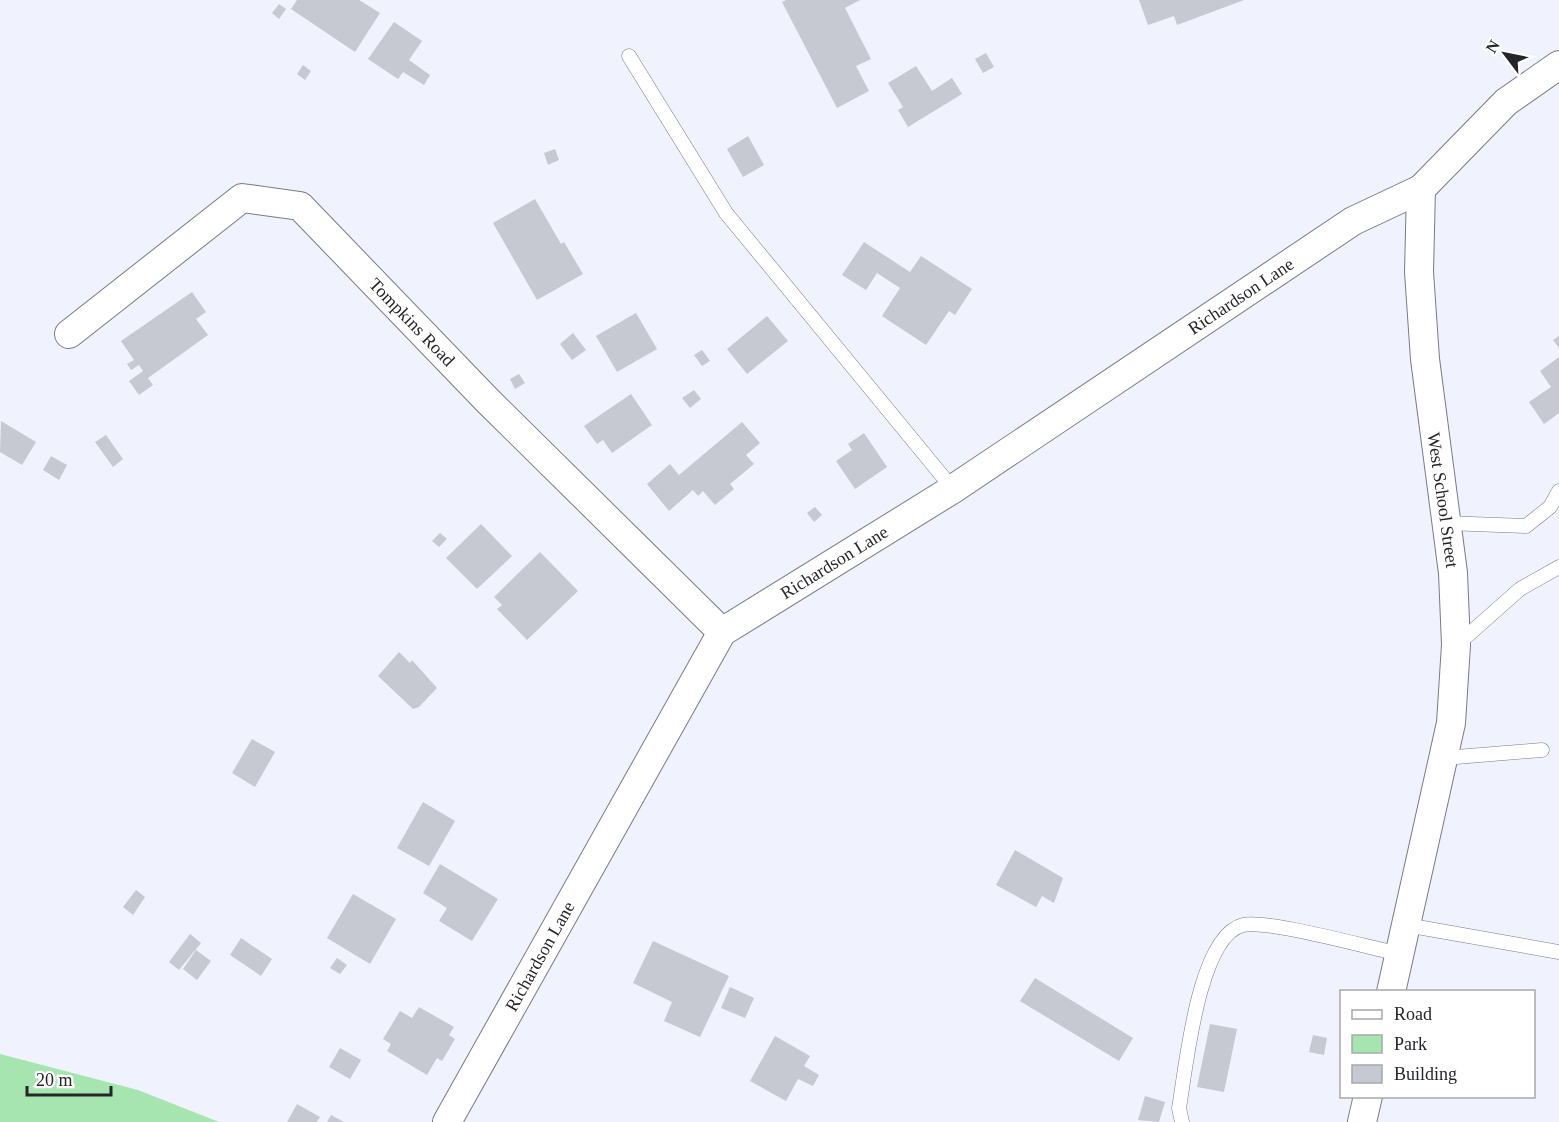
<svg xmlns="http://www.w3.org/2000/svg" width="1559" height="1122" font-family="'Times New Roman',serif">
<style>
.green{fill:#a6e5af}
.building{fill:#c6c8d2}
.lines{fill:none;stroke-linecap:round;stroke-linejoin:round}
.lane-casing{stroke:#797b84;stroke-width:15}
.street-casing{stroke:#797b84;stroke-width:30}
.lane{stroke:#fff;stroke-width:14}
.street{stroke:#fff;stroke-width:28}
.labels{text-anchor:middle;stroke-width:4.5;stroke-linejoin:round;paint-order:stroke}
.street-label{font-size:18px;fill:#25262a;stroke:#fff}
</style>
<rect width="100%" height="100%" fill="#f0f2fd"/>
<!-- green -->
<polygon class="green" points="0,1054 138,1090 219,1122 0,1122"/>
<!-- building -->
<g class="building">
<polygon points="297,0 359,0 380,13 355,52 291,9"/>
<polygon points="786,0 860,0 845,8 871,59 856,66 869,91 837,108 782,2"/>
<polygon points="1139,0 1244,0 1177,25 1174,16 1148,25"/>
<polygon points="279,4 286,9 279,19 272,13"/>
<polygon points="394,22 422,41 409,60 430,75 424,85 403,72 398,79 368,59"/>
<polygon points="986,53 994,67 983,73 975,59"/>
<polygon points="303,65 311,71 305,80 297,74"/>
<polygon points="916,66 932,91 952,78 962,94 908,127 898,110 903,107 888,83"/>
<polygon points="748,136 764,165 743,177 727,149"/>
<polygon points="555,149 559,160 548,165 544,153"/>
<polygon points="535,199 561,244 564,242 583,274 537,300 493,223"/>
<polygon points="864,242 910,272 921,256 972,289 955,315 949,311 926,345 882,316 900,288 877,273 866,290 842,275"/>
<polygon points="192,292 206,312 196,319 208,335 148,378 153,385 139,395 129,381 143,371 139,365 131,370 127,364 134,360 121,341"/>
<polygon points="636,313 657,349 617,372 596,336"/>
<polygon points="767,316 788,341 747,374 727,349"/>
<polygon points="573,333 586,350 572,360 560,344"/>
<polygon points="1559,336 1559,348 1553,340"/>
<polygon points="702,350 710,361 702,366 694,355"/>
<polygon points="1559,357 1559,413 1544,424 1529,402 1551,387 1540,371"/>
<polygon points="519,374 525,383 515,389 510,379"/>
<polygon points="694,390 701,399 690,408 682,398"/>
<polygon points="631,394 652,425 612,453 603,440 597,444 584,426"/>
<polygon points="1,421 36,442 22,465 0,452"/>
<polygon points="742,422 760,443 746,455 754,464 730,484 734,489 715,505 703,491 698,496 693,490 669,511 647,484 670,464 679,475"/>
<polygon points="864,433 887,467 855,489 836,461 852,450 848,444"/>
<polygon points="106,435 123,459 113,467 95,442"/>
<polygon points="51,456 67,465 59,480 43,470"/>
<polygon points="815,507 822,515 814,522 807,513"/>
<polygon points="481,524 512,556 477,589 446,558"/>
<polygon points="440,533 447,539 439,547 432,541"/>
<polygon points="540,552 578,591 527,640 497,609 502,605 494,597"/>
<polygon points="399,652 410,663 412,660 437,688 419,707 413,709 378,676"/>
<polygon points="252,739 275,752 255,787 232,773"/>
<polygon points="423,802 455,821 429,866 397,848"/>
<polygon points="1015,850 1063,878 1054,903 1042,896 1036,907 996,885"/>
<polygon points="440,864 498,899 472,941 439,921 447,908 423,893"/>
<polygon points="136,890 145,897 133,915 123,907"/>
<polygon points="353,894 396,919 370,964 327,938"/>
<polygon points="190,934 201,943 179,970 169,962"/>
<polygon points="241,938 272,959 261,976 230,955"/>
<polygon points="653,941 729,976 700,1037 664,1021 672,1002 633,983"/>
<polygon points="196,950 211,961 197,980 183,969"/>
<polygon points="337,958 347,965 340,974 330,968"/>
<polygon points="1035,978 1133,1038 1119,1061 1020,1001"/>
<polygon points="730,987 754,998 745,1018 721,1008"/>
<polygon points="419,1007 454,1027 449,1035 455,1039 442,1061 437,1058 427,1075 387,1051 391,1044 383,1039 400,1011 412,1018"/>
<polygon points="1210,1024 1237,1029 1224,1092 1197,1087"/>
<polygon points="1313,1035 1327,1038 1324,1055 1309,1052"/>
<polygon points="775,1036 810,1056 804,1066 819,1075 813,1086 798,1079 786,1101 750,1081"/>
<polygon points="340,1048 361,1060 350,1079 329,1067"/>
<polygon points="1145,1096 1165,1102 1159,1122 1138,1120"/>
<polygon points="297,1104 320,1117 317,1122 287,1122"/>
<polygon points="331,1115 344,1122 327,1122"/>
</g>
<g class="lines">
<defs>
<g id="lane">
<polyline points="629,56 726,213 953,489"/>
<polyline points="1445,523 1526,526 1550,507 1559,491"/>
<polyline points="1458,644 1520,589 1559,567"/>
<polyline points="1444,758 1542,750"/>
<polyline points="1406,925 1559,952"/>
<path d="M1182,1122L1179,1108C1186,1068 1198,936 1243,925C1266,919 1370,948 1400,954"/>
</g>
<g id="street">
<path id="s1" d="M69,334L242,198L300,206L487,400L722,632"/>
<polyline points="1391,992 1451,723 1456,645 1453,573 1425,359 1419,272 1421,189 1506,102 1559,65"/>
<path id="s2" d="M447,1122L722,632L953,489L1353,221L1421,189"/>
<polyline points="1362,1122 1368,1096"/>
</g>
</defs>
<!-- lane casing -->
<use href="#lane" class="lane-casing"/>
<!-- street casing -->
<use href="#street" class="street-casing"/>
<!-- lane -->
<use href="#lane" class="lane"/>
<!-- street -->
<use href="#street" class="street"/>
</g>
<g class="labels">
<!-- street labels -->
<g class="street-label">
<text dy="6" stroke="none"><textPath href="#s2" startOffset="1180">Richardson Lane</textPath></text>
<text dy="6" stroke="none"><textPath href="#s1" startOffset="440">Tompkins Road</textPath></text>
<text transform="translate(1443 500) rotate(82)" y="6">West School Street</text>
<text dy="6" stroke="none"><textPath href="#s2" startOffset="694">Richardson Lane</textPath></text>
<text dy="6" stroke="none"><textPath href="#s2" startOffset="190">Richardson Lane</textPath></text>
</g>
</g>
<!-- legend -->
<rect x="1340" y="990" width="195" height="108" fill="#ffffff" stroke="#a8a8aa" stroke-width="1.5"/>
<rect x="1352" y="1010" width="30" height="9" fill="#ffffff" stroke="#a8a8aa" stroke-width="1.5"/>
<text x="1394" y="1020" font-size="18" fill="#25262a">Road</text>
<rect x="1352" y="1035" width="30" height="18" fill="#a6e5af" stroke="#a8a8aa" stroke-width="1.5"/>
<text x="1394" y="1050" font-size="18" fill="#25262a">Park</text>
<rect x="1352" y="1065" width="30" height="18" fill="#c6c8d2" stroke="#a8a8aa" stroke-width="1.5"/>
<text x="1394" y="1080" font-size="18" fill="#25262a">Building</text>
<!-- north arrow -->
<g transform="translate(1505 54) rotate(302)" stroke="#ffffff" stroke-width="4.5" paint-order="stroke">
<path d="M0-4.5L10 22L0 15L-10 22Z" fill="#25262a"/>
<text y="-9" font-size="16" font-weight="bold" text-anchor="middle" fill="#25262a">N</text>
</g>
<!-- scale -->
<path d="M27 1086v9h84v-9" fill="none" stroke="#25262a" stroke-width="3"/>
<text x="36" y="1086" font-size="18" fill="#25262a" stroke="#ffffff" stroke-width="4.5" paint-order="stroke">20 m</text>
</svg>
